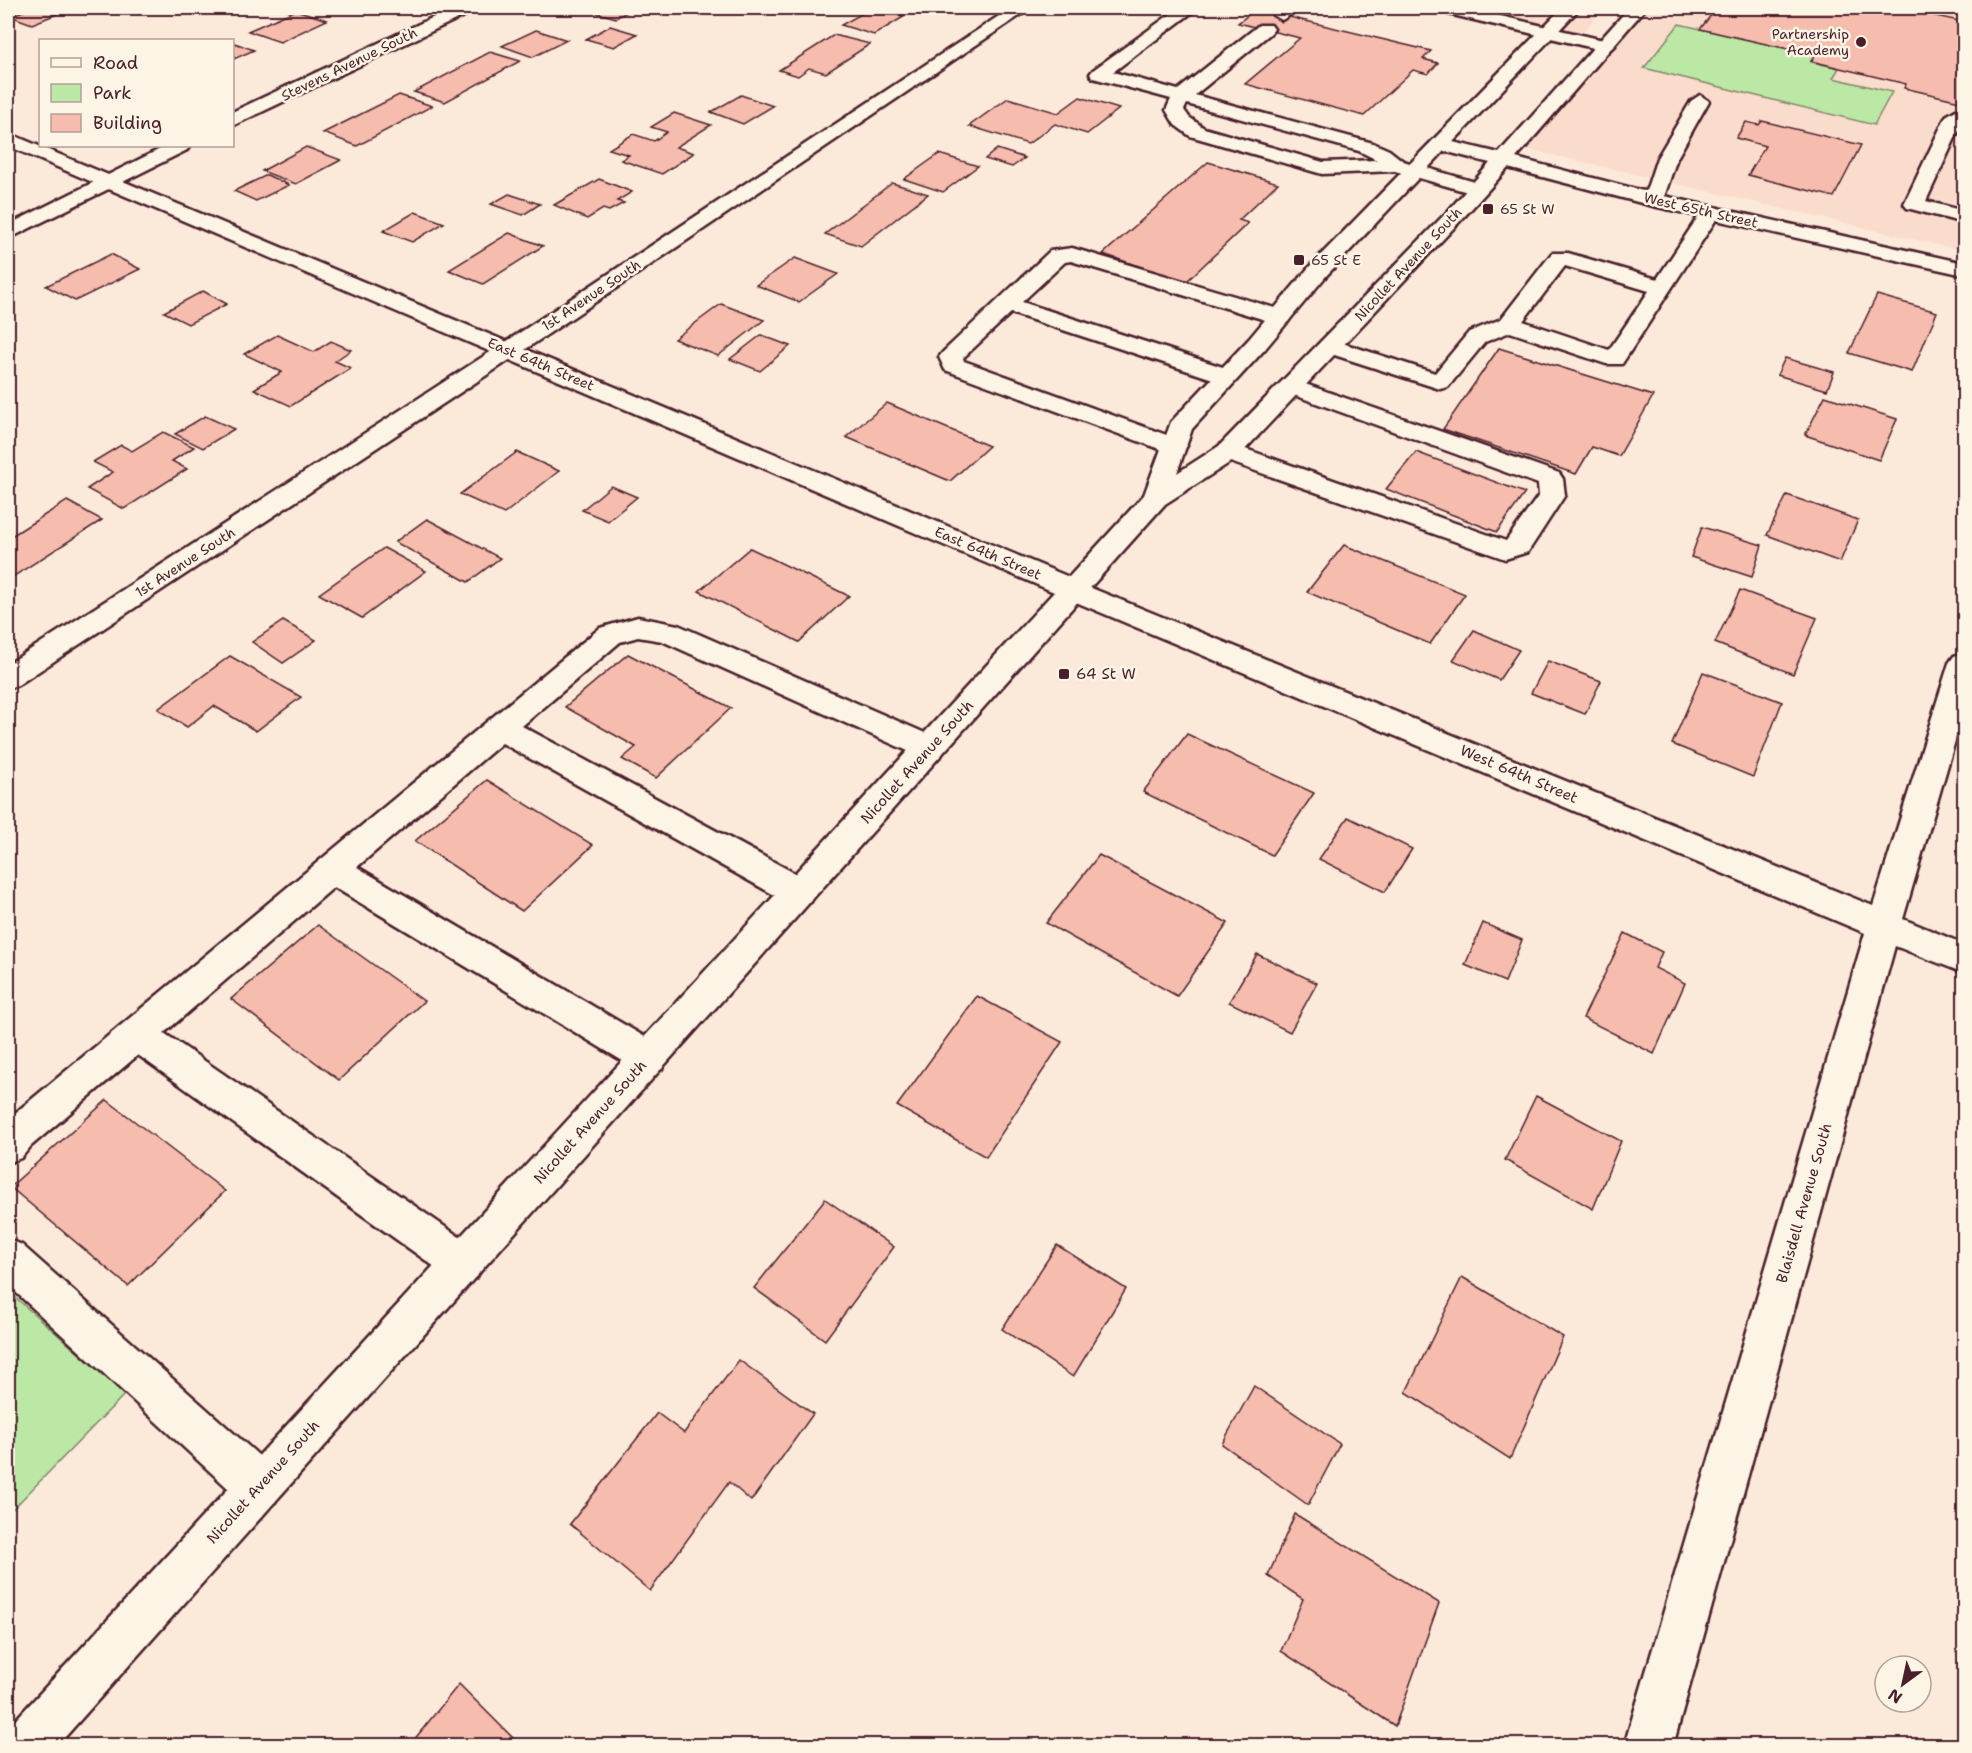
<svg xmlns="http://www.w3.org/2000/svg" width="1972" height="1753" font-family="'Shantell Sans',sans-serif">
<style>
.built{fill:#fadccc}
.green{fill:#bbe8a5;stroke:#828468;stroke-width:1.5}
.building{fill:#f6bcad;stroke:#4a1f2b;stroke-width:1.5}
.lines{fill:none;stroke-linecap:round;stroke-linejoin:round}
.lane-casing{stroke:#4a1f2b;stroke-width:5}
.street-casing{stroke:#4a1f2b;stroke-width:5}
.secondary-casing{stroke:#4a1f2b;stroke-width:5}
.lane{fill:#fcf5e5;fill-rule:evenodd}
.street{fill:#fcf5e5;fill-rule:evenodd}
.secondary{fill:#fcf5e5;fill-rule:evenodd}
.poi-dot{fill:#4a1f2b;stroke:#fcf5e5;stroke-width:2}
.labels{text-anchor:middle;stroke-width:5;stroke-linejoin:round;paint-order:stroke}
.far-poi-label{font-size:14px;fill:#4a1f2b;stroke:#fcf5e5;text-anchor:start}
.far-street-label{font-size:14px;fill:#4a1f2b;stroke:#fcf5e5}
.poi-label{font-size:15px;fill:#4a1f2b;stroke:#fcf5e5;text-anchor:start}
.street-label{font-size:15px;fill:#4a1f2b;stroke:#fcf5e5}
</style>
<rect width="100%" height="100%" fill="#fbeada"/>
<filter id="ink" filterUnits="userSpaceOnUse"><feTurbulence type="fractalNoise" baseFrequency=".0167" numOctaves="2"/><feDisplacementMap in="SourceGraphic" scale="12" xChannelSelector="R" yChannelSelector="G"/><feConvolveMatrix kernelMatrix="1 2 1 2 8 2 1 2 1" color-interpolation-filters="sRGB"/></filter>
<g filter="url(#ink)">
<!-- built -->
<g class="built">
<polygon points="1468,8 1603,8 1582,34"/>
<polygon points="1642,8 1964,8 1964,251 1518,147"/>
</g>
<!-- green -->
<g class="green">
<polygon points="1679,24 1815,55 1811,62 1839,68 1833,78 1892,92 1874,125 1644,68"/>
<polygon points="8,1291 125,1394 8,1514"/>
</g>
<!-- building -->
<g class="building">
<polygon points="31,8 72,8 32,24 10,16"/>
<polygon points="579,8 634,8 616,18"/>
<polygon points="872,8 905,16 874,35 841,25"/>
<polygon points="1695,8 1899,8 1964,22 1964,102 1904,88 1906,84 1811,61 1815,55 1700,29 1712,14 1694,10"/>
<polygon points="1256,9 1431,51 1423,59 1438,63 1428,74 1413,70 1364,116 1245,84 1300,38 1238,23"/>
<polygon points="296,10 327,20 280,42 248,31"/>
<polygon points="610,26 637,34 614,47 586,39"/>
<polygon points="536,30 567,40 533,57 502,46"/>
<polygon points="834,35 870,44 826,73 809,68 798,76 779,70"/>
<polygon points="232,42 254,50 234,59"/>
<polygon points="490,52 520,61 445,102 414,92"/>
<polygon points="399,95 432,106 357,146 323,133"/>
<polygon points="741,95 773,106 743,124 711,112"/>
<polygon points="1080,97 1119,109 1087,134 1055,124 1028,144 969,126 1008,98 1058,113"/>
<polygon points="674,113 711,125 676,147 694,153 662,174 621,160 629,155 609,149 633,134 654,141 667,132 651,127"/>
<polygon points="1762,121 1861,145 1834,197 1748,175 1765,146 1736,138 1746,122 1759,125"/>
<polygon points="306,147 341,160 296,184 262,171"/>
<polygon points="997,149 1025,158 1012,167 985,159"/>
<polygon points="939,154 978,166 943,192 904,179"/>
<polygon points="1208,162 1278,183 1239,220 1248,223 1186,282 1103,254"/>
<polygon points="267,175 289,185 256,201 234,191"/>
<polygon points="599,179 632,192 617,201 624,203 609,211 603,209 587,219 554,205"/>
<polygon points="892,183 928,194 861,246 825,234"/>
<polygon points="509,194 540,204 523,215 491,204"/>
<polygon points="415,212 444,223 412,242 383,231"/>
<polygon points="509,233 543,246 483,284 449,270"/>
<polygon points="111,254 140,269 75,301 46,286"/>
<polygon points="795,258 838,274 799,302 756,285"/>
<polygon points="203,291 227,304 188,324 164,312"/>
<polygon points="1877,295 1937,312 1912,372 1849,353"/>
<polygon points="721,304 764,320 718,356 674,339"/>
<polygon points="277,335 314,352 331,341 351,350 335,361 351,368 291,406 254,389 282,372 244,354"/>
<polygon points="761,335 790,346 760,371 730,359"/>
<polygon points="1499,348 1653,396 1619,456 1592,447 1576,474 1443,429"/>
<polygon points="1785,358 1834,372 1827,390 1777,375"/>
<polygon points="1825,396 1897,419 1879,460 1805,435"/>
<polygon points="887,403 989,446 950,481 846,437"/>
<polygon points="205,416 234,429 203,448 175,434"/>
<polygon points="163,432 194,447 172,461 187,469 124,509 87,489 113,472 93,462 121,445 132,451"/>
<polygon points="517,452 559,471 504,514 460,494"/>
<polygon points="1416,452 1525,493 1497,532 1386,489"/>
<polygon points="611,486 637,497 608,521 582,510"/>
<polygon points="1787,495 1858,520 1840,562 1767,535"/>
<polygon points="67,501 102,520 8,580 8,538"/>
<polygon points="427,519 500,558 468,582 395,542"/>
<polygon points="1702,527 1762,545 1752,577 1691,557"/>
<polygon points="1344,545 1465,594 1430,644 1307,592"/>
<polygon points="384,548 426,571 362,618 319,594"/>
<polygon points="750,548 849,596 799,642 699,591"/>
<polygon points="1740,590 1817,618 1793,674 1715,643"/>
<polygon points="283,621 316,640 283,663 252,642"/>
<polygon points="1474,630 1519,650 1499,680 1453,660"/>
<polygon points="628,654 731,708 656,778 622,759 636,747 565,707"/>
<polygon points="230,656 301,697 256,731 214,706 187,727 158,709"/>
<polygon points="1548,661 1601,681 1585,714 1531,693"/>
<polygon points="1703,672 1782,702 1753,777 1672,744"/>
<polygon points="1187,734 1314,793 1272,855 1143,792"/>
<polygon points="487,780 593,845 522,911 415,841"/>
<polygon points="1348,817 1412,849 1385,892 1319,859"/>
<polygon points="1099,855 1228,923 1177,996 1046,923"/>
<polygon points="1483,923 1522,940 1505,982 1465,965"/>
<polygon points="318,925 424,1001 339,1080 231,999"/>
<polygon points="1625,933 1662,952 1655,968 1685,983 1654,1054 1583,1018"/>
<polygon points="1257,954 1317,983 1290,1032 1229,1002"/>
<polygon points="977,996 1062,1042 986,1157 897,1106"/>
<polygon points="1536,1096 1621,1141 1593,1209 1505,1160"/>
<polygon points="107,1100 225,1191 128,1286 10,1187"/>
<polygon points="825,1199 894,1247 825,1340 754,1288"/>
<polygon points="1057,1245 1126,1289 1073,1377 1002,1329"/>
<polygon points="1462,1277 1563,1337 1510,1459 1406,1392"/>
<polygon points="739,1360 813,1414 751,1501 729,1482 650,1591 570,1524 657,1413 684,1433"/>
<polygon points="1254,1386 1340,1444 1308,1505 1222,1444"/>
<polygon points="1295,1514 1439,1603 1395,1726 1281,1651 1303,1599 1268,1576"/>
<polygon points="459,1684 521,1746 409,1746"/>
</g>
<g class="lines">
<defs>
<g id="lane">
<path d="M1179,8H1198L1113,72L1178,90L1259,25H1271L1274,29L1271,33L1195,95L1373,143L1389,150L1403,161L1485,185L1488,189L1485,193L1478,195L1395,171L1322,174L1190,136L1175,125L1166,110L1171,99L1093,78L1090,74L1093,70ZM1187,104L1359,151L1377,160L1323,162L1204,128L1189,117L1184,110Z"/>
<polygon points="1281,8 1301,8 1282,20 1273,15"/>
<polygon points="1700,95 1709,101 1677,158 1663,200 1660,204 1646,204 1643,200 1657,158 1691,101"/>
<polygon points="1956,110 1964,112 1964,124 1962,123 1926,201 1964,211 1964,223 1907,208 1904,204 1946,116"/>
<path d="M1711,206L1718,208L1721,212L1622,364H1606L1510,332L1485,342L1448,387L1440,389L1322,351L1318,346L1322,341L1330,339L1435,373L1469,332L1501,319L1552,253H1568L1657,279L1704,208ZM1565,266L1649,291L1609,350L1523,321Z"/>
<polygon points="1072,248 1288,312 1291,317 1288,322 1272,322 1071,261 1065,262 1022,302 1235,371 1239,376 1235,381 1219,381 1011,313 963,358 964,361 1183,441 1187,446 1183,451 1174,454 1165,451 945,370 939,357 943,352 1050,251"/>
<polygon points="1291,379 1559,473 1563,479 1565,495 1528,552 1505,559 1219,458 1215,452 1219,446 1228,444 1237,446 1506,541 1539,495 1538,484 1283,391 1279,386 1283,381"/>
<polygon points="638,617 678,625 941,740 945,748 941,756 930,760 919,756 662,641 638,637 620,642 522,726 811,882 816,892 811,902 799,906 787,902 502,743 357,867 662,1047 667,1058 662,1069 649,1074 636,1069 334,887 164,1033 477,1249 483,1263 477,1277 463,1283 449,1277 138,1055 31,1146 21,1158 8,1163 8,1119 600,628"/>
<polygon points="8,1239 22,1245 275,1470 281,1486 275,1502 259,1508 243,1502 8,1285"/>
</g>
<g id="street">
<polygon points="453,8 475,8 472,12 232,126 232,112"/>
<polygon points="1011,8 1031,8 517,355 18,685 8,688 8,664 501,345"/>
<polygon points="1437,8 1466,8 1612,42 1615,46 1606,51 1440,12"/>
<polygon points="166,146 190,146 187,150 8,239 8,225"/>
<polygon points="1074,581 1873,906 1949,663 1954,656 1964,653 1964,710 1903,919 1964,944 1964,973 1895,946 1673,1746 1624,1746 1865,933 1064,597 1060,590 1064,583"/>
</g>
<path id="secondary" d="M1562,8H1580L1453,142L1499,153L1629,8H1646L1516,158L1655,194L1964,263V275L1653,206L1508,168L1463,218L1237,458L1165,504L57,1746H8V1728L1054,592L8,146V133L1069,577L1144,495L1171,422L1249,339L1310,266ZM1444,151L1490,163L1449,210L1219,446L1177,473L1192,429L1265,349L1326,276Z"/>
</defs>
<!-- lane casing -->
<use href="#lane" class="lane-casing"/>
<!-- street casing -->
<use href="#street" class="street-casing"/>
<!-- secondary casing -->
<use href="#secondary" class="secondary-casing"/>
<!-- lane -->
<use href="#lane" class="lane"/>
<!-- street -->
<use href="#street" class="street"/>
<!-- secondary -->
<use href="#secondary" class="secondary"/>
</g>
</g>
<!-- markers -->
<g class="poi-dot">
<circle cx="1861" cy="42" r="6"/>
<rect x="1482" y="203" width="12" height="12" rx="3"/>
<rect x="1293" y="254" width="12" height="12" rx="3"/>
<rect x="1058" y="668" width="12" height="12" rx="3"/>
</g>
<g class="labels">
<!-- far-poi labels -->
<g class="far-poi-label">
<text x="1849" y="39" text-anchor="end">Partnership<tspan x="1849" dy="16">Academy</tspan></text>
<text x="1500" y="214">65 St W</text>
<text x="1311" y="265">65 St E</text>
</g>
<!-- far-street labels -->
<g class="far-street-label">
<text transform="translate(349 64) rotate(-26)" y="5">Stevens Avenue South</text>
<text transform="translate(1701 210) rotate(13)" y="5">West 65th Street</text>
<text transform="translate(1408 264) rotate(-47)" y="5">Nicollet Avenue South</text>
<text transform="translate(591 295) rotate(-34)" y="5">1st Avenue South</text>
<text transform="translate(541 364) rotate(23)" y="5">East 64th Street</text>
<text transform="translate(988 553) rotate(23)" y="5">East 64th Street</text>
<text transform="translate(185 562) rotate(-33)" y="5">1st Avenue South</text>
</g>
<!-- poi labels -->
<g class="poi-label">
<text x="1076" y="679">64 St W</text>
</g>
<!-- street labels -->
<g class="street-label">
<text transform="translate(917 762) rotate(-48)" y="5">Nicollet Avenue South</text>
<text transform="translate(1519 774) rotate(23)" y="5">West 64th Street</text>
<text transform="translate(590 1122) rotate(-48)" y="5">Nicollet Avenue South</text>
<text transform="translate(1804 1203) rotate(-74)" y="5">Blaisdell Avenue South</text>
<text transform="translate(263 1482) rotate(-48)" y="5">Nicollet Avenue South</text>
</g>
</g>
<!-- margin -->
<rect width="1972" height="1753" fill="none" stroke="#fcf5e5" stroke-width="30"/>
<rect x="15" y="15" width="1942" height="1723" fill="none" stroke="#4a1f2b" stroke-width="2" filter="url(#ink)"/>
<!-- legend -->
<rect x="39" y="39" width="195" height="108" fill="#fcf5e5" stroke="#b59f9b" stroke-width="1.5"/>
<rect x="51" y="58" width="30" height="9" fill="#fcf5e5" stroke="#b59f9b" stroke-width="1.5"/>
<text x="93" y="69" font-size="18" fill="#4a1f2b">Road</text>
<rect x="51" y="84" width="30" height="18" fill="#bbe8a5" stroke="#b59f9b" stroke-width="1.5"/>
<text x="93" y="99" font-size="18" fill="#4a1f2b">Park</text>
<rect x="51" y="114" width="30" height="18" fill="#f6bcad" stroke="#b59f9b" stroke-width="1.5"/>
<text x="93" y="129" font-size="18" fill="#4a1f2b">Building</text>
<!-- north arrow -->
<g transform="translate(1903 1684) rotate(213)"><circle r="28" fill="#fcf5e5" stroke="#b59f9b" stroke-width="1.5"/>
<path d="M0-4.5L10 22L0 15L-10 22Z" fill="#4a1f2b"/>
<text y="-9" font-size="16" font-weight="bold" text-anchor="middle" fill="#4a1f2b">N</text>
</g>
</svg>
